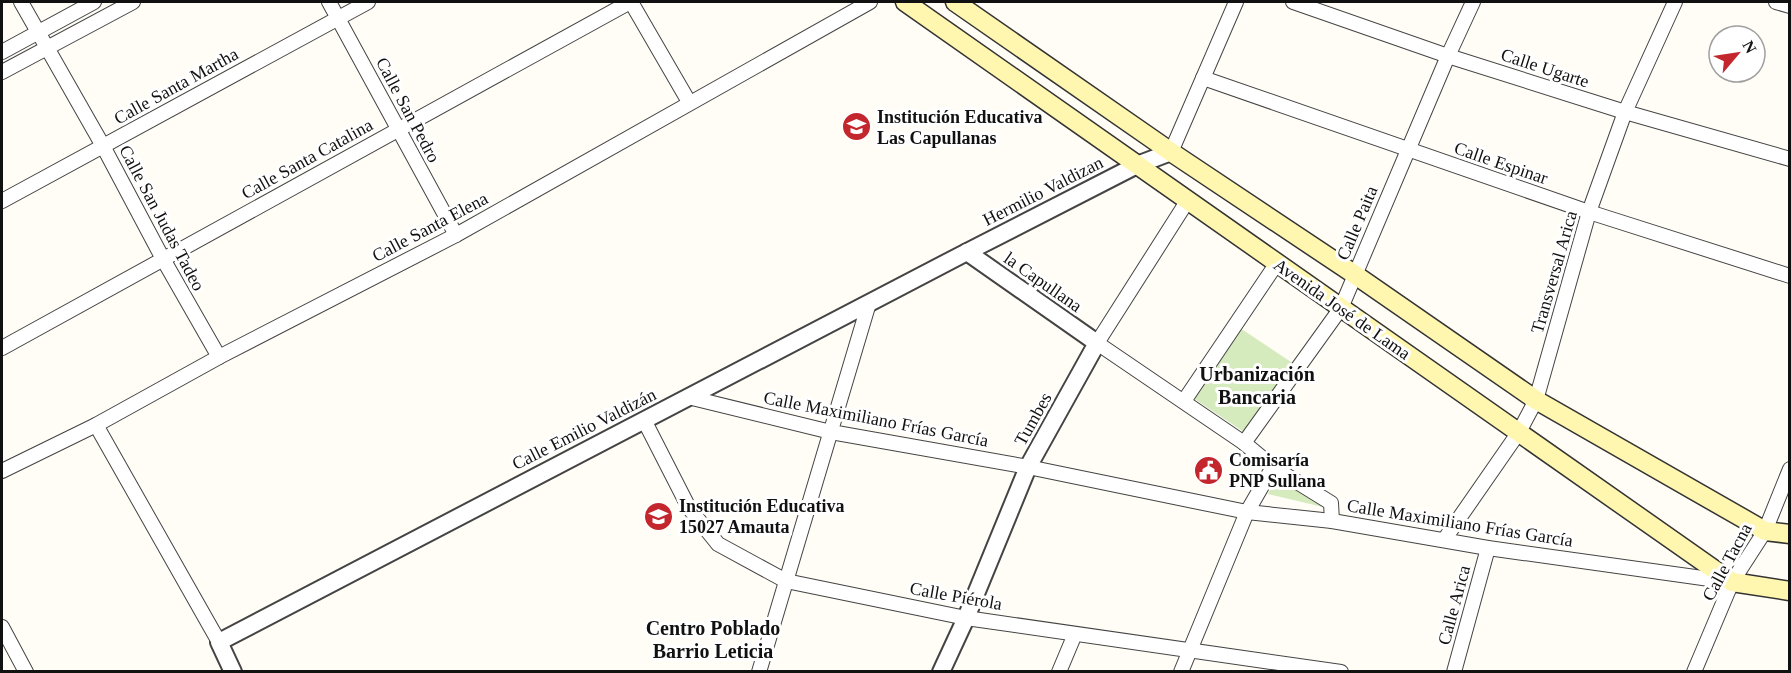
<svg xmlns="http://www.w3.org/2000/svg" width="1791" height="673" font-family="Georgia,serif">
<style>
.green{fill:#d5ebbd}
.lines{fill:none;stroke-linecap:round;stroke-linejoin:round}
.minor-casing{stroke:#444;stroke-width:16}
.tertiary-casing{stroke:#444;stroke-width:20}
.secondary-casing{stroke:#333;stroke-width:21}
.minor{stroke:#fff;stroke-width:14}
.tertiary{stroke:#fff;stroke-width:16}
.secondary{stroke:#fff6b0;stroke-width:18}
.labels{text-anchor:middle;stroke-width:6;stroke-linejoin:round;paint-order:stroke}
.street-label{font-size:18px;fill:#111;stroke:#fff}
.poi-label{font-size:18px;font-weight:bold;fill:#111;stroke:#fff;text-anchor:start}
.neighbourhood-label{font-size:20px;font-weight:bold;fill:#111;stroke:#fff}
</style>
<rect width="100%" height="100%" fill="#fffdf5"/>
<!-- green -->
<g class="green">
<polygon points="1237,326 1294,364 1247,434 1190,396"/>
<polygon points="1278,473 1323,507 1268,494"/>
</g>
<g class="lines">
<defs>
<g id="minor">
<polyline points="21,2 103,146 163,259 219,357"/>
<polyline points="329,2 456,235"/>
<polyline points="631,2 689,102"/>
<polyline points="1293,2 1448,56 1625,112 1790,159"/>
<polyline points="1776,2 1790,6"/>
<polyline points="2,52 94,2"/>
<polyline points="2,72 133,2"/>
<polyline points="1203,78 1589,212 1790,276"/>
<polyline points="1171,152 1236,2"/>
<polyline points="1188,200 1097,343 1244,443 1273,467 1331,503 1332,521"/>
<polyline points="2,201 368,2"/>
<polyline points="2,348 630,2"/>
<polyline points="688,397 831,432 1028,467 1247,512 1332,521 1488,548 1731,582"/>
<polyline points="1184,401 1277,263"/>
<polyline points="644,420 689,508 718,544 786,581 966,618 1341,672"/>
<polyline points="96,425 219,642"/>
<polyline points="1244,443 1341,308 1448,56 1473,2"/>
<polyline points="2,471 96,425 219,357 456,235 870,2"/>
<polyline points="1444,540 1519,432 1536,400 1589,212 1625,112 1675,2"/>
<polyline points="2,627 26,672"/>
<polyline points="759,672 869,303"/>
<polyline points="1059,672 1075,634"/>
<polyline points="1181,672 1247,512 1273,467"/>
<polyline points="1454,672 1488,548"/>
<polyline points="1694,672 1732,582 1765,531 1790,469"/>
</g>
<g id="tertiary">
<polyline points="233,672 219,642 967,252 1137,165 1171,152"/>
<polyline points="941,672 966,618 1028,467 1097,343 967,252"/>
</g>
<g id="secondary">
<polyline points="905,2 1732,582 1790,591"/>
<polyline points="955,2 1171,152 1354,274 1536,400 1765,531 1790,534"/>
</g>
</defs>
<!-- minor casing -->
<use href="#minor" class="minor-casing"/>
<!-- tertiary casing -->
<use href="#tertiary" class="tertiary-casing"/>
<!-- secondary casing -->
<use href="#secondary" class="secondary-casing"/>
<!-- minor -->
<use href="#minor" class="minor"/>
<!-- tertiary -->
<use href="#tertiary" class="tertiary"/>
<!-- secondary -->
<use href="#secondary" class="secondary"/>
</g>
<!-- icons -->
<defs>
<symbol id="school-disc" viewBox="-11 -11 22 22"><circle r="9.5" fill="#c4262e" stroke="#fff"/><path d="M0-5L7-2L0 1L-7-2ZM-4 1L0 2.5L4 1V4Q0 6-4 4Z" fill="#fff"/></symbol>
<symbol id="civic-disc" viewBox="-11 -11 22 22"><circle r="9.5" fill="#c4262e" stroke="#fff"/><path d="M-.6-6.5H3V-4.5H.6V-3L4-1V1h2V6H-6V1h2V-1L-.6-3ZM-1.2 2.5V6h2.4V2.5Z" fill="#fff"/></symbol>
</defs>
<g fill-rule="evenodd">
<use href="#school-disc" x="840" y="110" width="33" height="33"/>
<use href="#civic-disc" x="1192" y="454" width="33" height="33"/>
<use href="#school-disc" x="642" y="500" width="33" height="33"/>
</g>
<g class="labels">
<!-- street labels -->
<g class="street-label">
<text transform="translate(1545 68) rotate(18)" y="6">Calle Ugarte</text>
<text transform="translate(176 86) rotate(-29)" y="6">Calle Santa Martha</text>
<text transform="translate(408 110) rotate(62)" y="6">Calle San Pedro</text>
<text transform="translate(307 159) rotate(-29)" y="6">Calle Santa Catalina</text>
<text transform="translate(1501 163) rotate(19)" y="6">Calle Espinar</text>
<text transform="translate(1043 191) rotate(-27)" y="6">Hermilio Valdizan</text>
<text transform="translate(162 218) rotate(62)" y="6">Calle San Judas Tadeo</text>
<text transform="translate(1357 223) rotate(-67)" y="6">Calle Paita</text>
<text transform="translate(430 227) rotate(-28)" y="6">Calle Santa Elena</text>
<text transform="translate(1554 272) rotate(-74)" y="6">Transversal Arica</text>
<text transform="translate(1043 282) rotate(35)" y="6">la Capullana</text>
<text transform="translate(1342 309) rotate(35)" y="6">Avenida José de Lama</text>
<text transform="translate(876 419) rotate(11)" y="6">Calle Maximiliano Frías García</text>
<text transform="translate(1033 419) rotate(-61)" y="6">Tumbes</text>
<text transform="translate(584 429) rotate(-27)" y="6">Calle Emilio Valdizán</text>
<text transform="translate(1460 523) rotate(9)" y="6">Calle Maximiliano Frías García</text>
<text transform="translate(1727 562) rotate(-62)" y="6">Calle Tacna</text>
<text transform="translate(956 596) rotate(10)" y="6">Calle Piérola</text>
<text transform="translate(1454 605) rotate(-75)" y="6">Calle Arica</text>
</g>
<!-- poi labels -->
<g class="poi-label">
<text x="877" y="123">Institución Educativa<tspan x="877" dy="21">Las Capullanas</tspan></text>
<text x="1229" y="466">Comisaría<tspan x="1229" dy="21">PNP Sullana</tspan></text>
<text x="679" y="512">Institución Educativa<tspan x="679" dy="21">15027 Amauta</tspan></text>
</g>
<!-- neighbourhood labels -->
<g class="neighbourhood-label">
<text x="1257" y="381">Urbanización<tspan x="1257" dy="23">Bancaria</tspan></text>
<text x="713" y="635">Centro Poblado<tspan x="713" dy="23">Barrio Leticia</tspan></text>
</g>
</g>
<!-- border -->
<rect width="1791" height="673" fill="none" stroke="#111111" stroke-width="6"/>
<!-- north arrow -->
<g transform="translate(1737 54) rotate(61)"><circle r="28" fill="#ffffff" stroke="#a0a0a0" stroke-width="1.5"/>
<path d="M0-4.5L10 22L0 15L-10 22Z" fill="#c4262e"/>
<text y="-9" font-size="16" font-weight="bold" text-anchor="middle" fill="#111111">N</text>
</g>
</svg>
